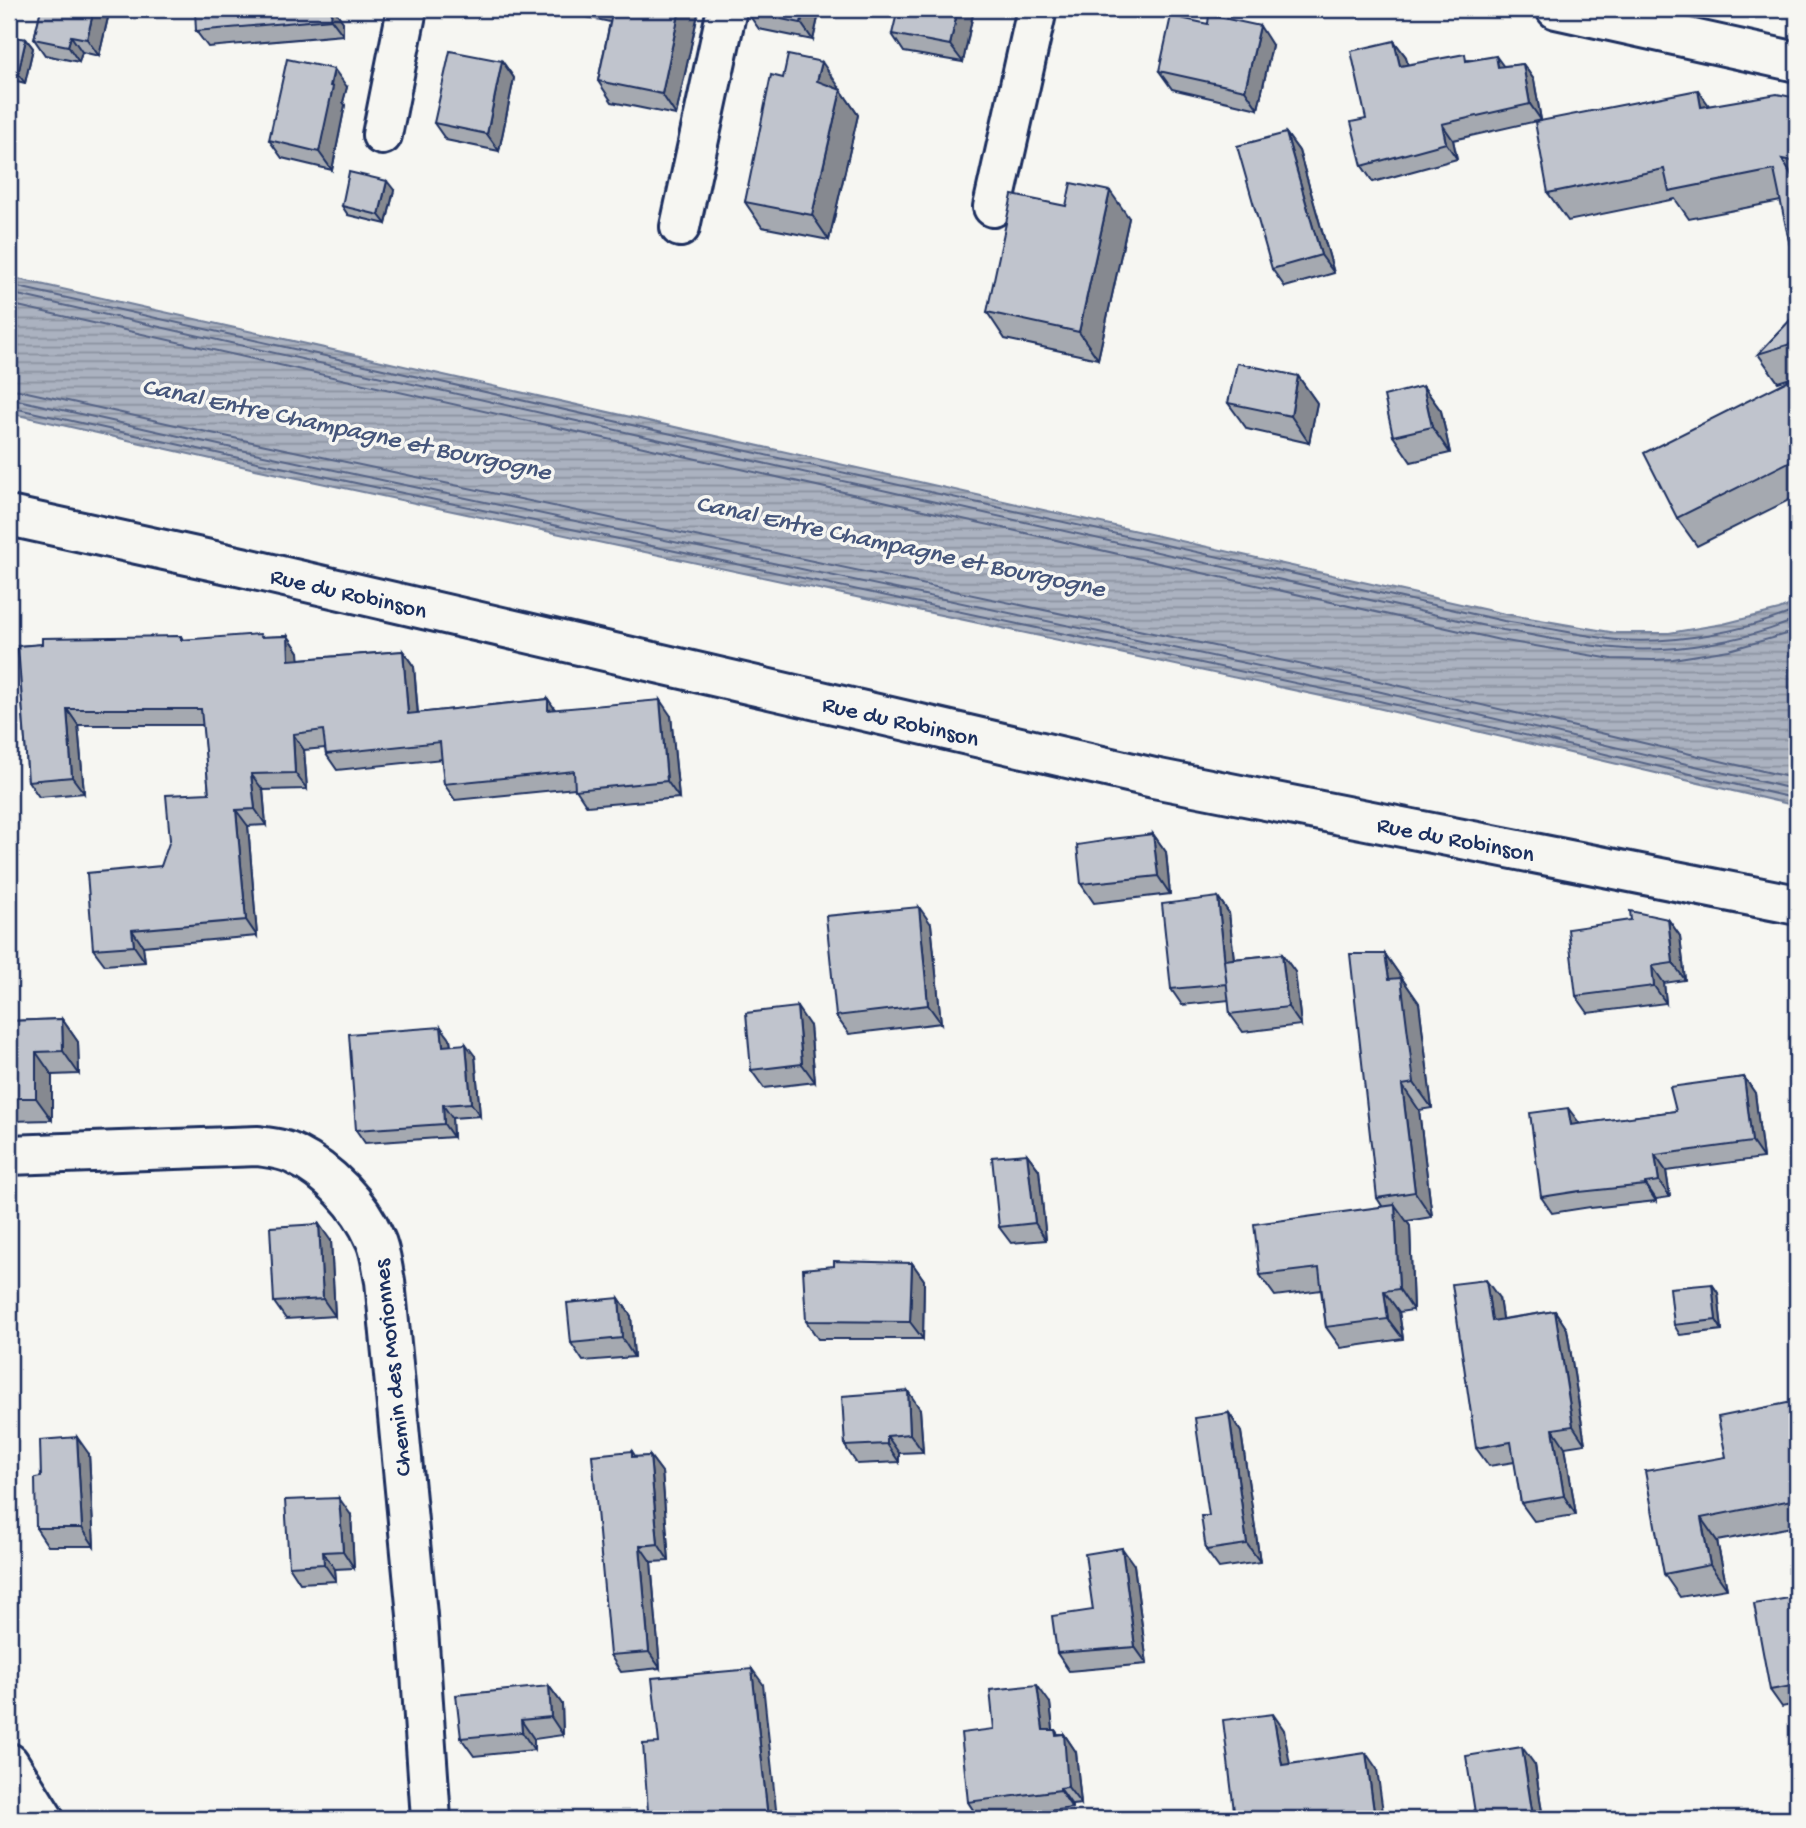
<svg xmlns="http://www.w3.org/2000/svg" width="1806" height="1828" font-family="'Gochi Hand',sans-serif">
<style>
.water{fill:url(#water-rules);stroke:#717e99;stroke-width:2}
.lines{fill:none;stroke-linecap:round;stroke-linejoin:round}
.shore{stroke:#556385;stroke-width:2}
.street-casing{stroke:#1b2f5e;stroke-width:44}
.secondary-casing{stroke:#1b2f5e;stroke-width:44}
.highway-casing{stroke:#1b2f5e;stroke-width:44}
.street{stroke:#f6f6f2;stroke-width:38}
.secondary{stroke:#f6f6f2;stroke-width:38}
.highway{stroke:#f6f6f2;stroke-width:38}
.wall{fill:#a5a9b0;stroke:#1b2f5e;stroke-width:2}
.shaded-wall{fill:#868990;stroke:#1b2f5e;stroke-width:2}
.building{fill:#c0c4cd;stroke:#1b2f5e;stroke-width:2}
.labels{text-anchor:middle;stroke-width:7;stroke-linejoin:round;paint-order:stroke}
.street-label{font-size:24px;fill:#1b2f5e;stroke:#f6f6f2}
.water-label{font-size:26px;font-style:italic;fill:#46567b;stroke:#f6f6f2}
</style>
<defs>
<pattern id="water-rules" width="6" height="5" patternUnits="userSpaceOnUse" patternTransform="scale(1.75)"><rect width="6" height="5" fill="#abb2c0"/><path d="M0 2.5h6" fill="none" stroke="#8a919f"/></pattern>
</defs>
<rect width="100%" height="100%" fill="#f6f6f2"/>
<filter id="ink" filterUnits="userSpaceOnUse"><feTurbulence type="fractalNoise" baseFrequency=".0143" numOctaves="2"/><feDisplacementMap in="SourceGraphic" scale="14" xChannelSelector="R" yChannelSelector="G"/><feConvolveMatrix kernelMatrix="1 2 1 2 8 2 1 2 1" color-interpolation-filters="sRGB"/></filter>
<g filter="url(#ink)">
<!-- water -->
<polygon class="water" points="9,277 1505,614 1616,633 1669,633 1723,624 1779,610 1797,602 1797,806 1373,707 255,469 9,413"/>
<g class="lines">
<!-- shore -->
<g class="shore">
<path d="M9,285L1504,621C1529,625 1554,629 1579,634C1592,636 1604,639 1617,640C1675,644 1743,632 1797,610"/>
<path d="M9,293L1503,630C1539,636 1577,645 1614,648C1669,654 1746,641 1797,619"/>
<polyline points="9,304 1500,640 1612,659 1653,660 1673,659 1729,650 1797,631"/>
<polyline points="9,388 261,444 1379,681 1797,779"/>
<polyline points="9,398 259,454 1377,691 1797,790"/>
<polyline points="9,407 257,462 1375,700 1797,799"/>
</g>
<defs>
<g id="street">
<polyline points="382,135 407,9"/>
<polyline points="993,207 1037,9"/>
<polyline points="680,227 727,9"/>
<polyline points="9,516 242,567 1154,778 1797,905"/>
<path d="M9,1155L258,1146C270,1148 284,1149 295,1155C329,1172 360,1204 375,1239C381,1251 382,1268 385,1281L417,1615L431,1819"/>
</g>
<polyline id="secondary" points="1556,9 1797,62"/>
<polyline id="highway" points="9,1763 44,1819"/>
</defs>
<!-- street casing -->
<use href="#street" class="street-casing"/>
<!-- secondary casing -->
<use href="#secondary" class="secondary-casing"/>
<!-- highway casing -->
<use href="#highway" class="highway-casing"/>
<!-- street -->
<use href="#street" class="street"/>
<!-- secondary -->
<use href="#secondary" class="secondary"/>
<!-- highway -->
<use href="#highway" class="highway"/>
</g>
<!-- wall -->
<g class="wall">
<polygon points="41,9 110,9 99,56 82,52 79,62 45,55 34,39"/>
<polygon points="334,9 343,22 343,35 208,47 196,31"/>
<polygon points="550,9 699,9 676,115 612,102 598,81 610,22"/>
<polygon points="747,9 820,9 813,40 759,29 747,12"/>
<polygon points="974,9 963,62 904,52 892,34"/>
<polygon points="9,36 26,39 33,48 25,83 9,79"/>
<polygon points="1394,41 1406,57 1407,65 1469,60 1503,66 1523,64 1534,80 1541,120 1453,140 1457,159 1373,182 1362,166 1366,119"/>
<polygon points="1272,45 1258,109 1172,89 1159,71"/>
<polygon points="502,61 514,78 499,151 446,140 434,123"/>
<polygon points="783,78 839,87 838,89 841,90 858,115 829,240 762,227 745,202"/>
<polygon points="347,87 343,102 345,105 332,170 282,158 269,140"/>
<polygon points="1797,98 1797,279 1781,201 1689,219 1675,199 1568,221 1548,193 1709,106"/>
<polygon points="1286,133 1299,151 1334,273 1285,287 1272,269"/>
<polygon points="394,190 386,224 348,215 342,206"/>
<polygon points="1066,206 1129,218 1098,359 1005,339 987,312"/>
<polygon points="1797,313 1797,376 1778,382 1758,354"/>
<polygon points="1298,376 1317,403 1309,443 1247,429 1228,403"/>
<polygon points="1797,376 1797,496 1697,546 1677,518"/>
<polygon points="1423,386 1441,411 1450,453 1411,462 1393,436"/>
<polygon points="181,636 183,640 288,636 299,652 299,659 403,651 414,667 418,713 548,699 555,710 671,716 679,798 587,806 575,788 455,800 444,784 442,759 337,770 326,754 325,748 304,750 307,789 263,790 266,825 248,826 257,936 143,946 145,962 105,965 93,949 161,866 209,793 203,725 78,725 84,793 39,797 28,781 18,646"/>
<polygon points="1153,834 1166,852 1170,894 1094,903 1081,884"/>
<polygon points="1218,897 1229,913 1234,959 1282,954 1295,972 1301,1025 1243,1032 1230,1014 1229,1000 1182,1005 1171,989"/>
<polygon points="1668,919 1680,936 1685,980 1664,983 1666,1003 1588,1013 1576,996"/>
<polygon points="931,924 941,1023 849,1034 836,1016"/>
<polygon points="1385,954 1419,1003 1432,1108 1419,1110 1432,1217 1407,1221 1410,1226 1413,1310 1399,1312 1403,1339 1341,1348 1326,1327 1321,1290 1275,1296 1260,1275 1382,1206 1377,1198"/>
<polygon points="62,1019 78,1042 79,1074 52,1075 52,1120 9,1121 9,1021"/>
<polygon points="810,1026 815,1082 764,1088 751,1070"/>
<polygon points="450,1039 451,1045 475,1056 480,1116 452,1118 453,1137 365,1143 356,1130"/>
<polygon points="1744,1077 1755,1093 1763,1158 1666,1171 1670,1197 1656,1199 1656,1201 1591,1208 1590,1207 1552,1213 1541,1197 1580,1124 1676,1111"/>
<polygon points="1027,1154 1039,1170 1046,1240 1011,1243 999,1227"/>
<polygon points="331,1241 335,1316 286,1319 274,1302"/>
<polygon points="912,1263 924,1280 923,1339 818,1339 806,1321"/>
<polygon points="1712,1284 1718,1293 1722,1330 1680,1335 1674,1325"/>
<polygon points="619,1298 631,1316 634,1357 583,1361 571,1343"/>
<polygon points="1499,1298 1502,1319 1555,1311 1567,1329 1585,1444 1565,1447 1576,1515 1534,1521 1521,1503 1515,1462 1489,1466 1476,1448"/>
<polygon points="1797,1401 1797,1526 1717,1541 1727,1589 1680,1597 1664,1574 1726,1457"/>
<polygon points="920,1409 923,1452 899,1453 899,1462 857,1464 845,1446"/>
<polygon points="1229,1413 1241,1432 1260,1562 1219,1568 1206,1550"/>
<polygon points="632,1451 636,1457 650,1456 662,1472 669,1561 651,1562 660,1668 621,1672 610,1655"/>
<polygon points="89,1454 94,1546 48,1546 36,1528 41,1477"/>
<polygon points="351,1515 354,1568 335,1569 336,1581 300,1583 289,1566"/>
<polygon points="1134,1565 1147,1664 1069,1671 1057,1653 1093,1610"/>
<polygon points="1797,1600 1797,1704 1782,1707 1770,1690"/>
<polygon points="549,1686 562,1704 563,1735 534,1739 534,1750 474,1756 461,1738"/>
<polygon points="1050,1703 1053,1730 1055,1730 1058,1734 1064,1734 1076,1752 1081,1804 1072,1805 1072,1808 987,1819 979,1819 968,1802 994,1729"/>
<polygon points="1535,1765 1543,1819 1476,1819"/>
</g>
<!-- shaded-wall -->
<g class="shaded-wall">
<polygon points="94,9 110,9 99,56 87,39"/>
<polygon points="332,9 334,9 343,22 343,35 331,19"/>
<polygon points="680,9 699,9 676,115 662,94"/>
<polygon points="804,9 820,9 813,40 801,23"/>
<polygon points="958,9 974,9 963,62 950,45"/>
<polygon points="1260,26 1272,45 1258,109 1245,90"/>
<polygon points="71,36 82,52 79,62 68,46"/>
<polygon points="26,39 33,48 25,83 18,74"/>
<polygon points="1394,41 1406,57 1412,82 1400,66"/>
<polygon points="1496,56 1507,71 1498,67"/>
<polygon points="502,61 514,78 499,151 487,134"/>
<polygon points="822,62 839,87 834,106 817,81"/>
<polygon points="1523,64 1534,80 1541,120 1530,104"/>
<polygon points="334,69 347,87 343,102 345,105 332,170 319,152"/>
<polygon points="841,90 858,115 829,240 812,215"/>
<polygon points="1698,90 1718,118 1701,107"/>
<polygon points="1442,124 1453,140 1457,159 1446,143"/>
<polygon points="1286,133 1299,151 1334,273 1321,255"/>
<polygon points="1782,159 1797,181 1797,185"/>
<polygon points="387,181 394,190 386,224 379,215"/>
<polygon points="1110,191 1129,218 1098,359 1079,332"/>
<polygon points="1298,376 1317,403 1309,443 1291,416"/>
<polygon points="1423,386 1441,411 1450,453 1432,427"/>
<polygon points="288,636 299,652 301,676 289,660"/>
<polygon points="403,651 414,667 419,730 408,714"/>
<polygon points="548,699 559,715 548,710"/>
<polygon points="660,700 671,716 679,798 667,781"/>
<polygon points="67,709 78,725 84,793 72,777"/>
<polygon points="293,734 304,750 307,789 295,773"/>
<polygon points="251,774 263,790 266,825 255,809"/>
<polygon points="236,810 248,826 257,936 246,920"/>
<polygon points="1153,834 1166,852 1170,894 1158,876"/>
<polygon points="1218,897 1229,913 1238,999 1227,984"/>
<polygon points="919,907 931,924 941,1023 928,1005"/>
<polygon points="1668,919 1680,936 1685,980 1673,963"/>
<polygon points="132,930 143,946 145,962 134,946"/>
<polygon points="1282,954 1295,972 1301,1025 1288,1007"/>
<polygon points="1385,954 1419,1003 1432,1108 1414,1083 1389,979"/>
<polygon points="1652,966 1664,983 1666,1003 1654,986"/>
<polygon points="797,1007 810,1026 815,1082 802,1064"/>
<polygon points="62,1019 78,1042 79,1074 63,1051"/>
<polygon points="441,1027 450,1039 452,1059 443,1046"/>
<polygon points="466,1044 475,1056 480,1116 471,1103"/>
<polygon points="36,1052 52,1075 52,1120 36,1098"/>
<polygon points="1744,1077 1755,1093 1763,1158 1752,1142"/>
<polygon points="1402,1085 1419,1110 1432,1217 1415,1192"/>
<polygon points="443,1105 452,1118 453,1137 444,1124"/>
<polygon points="1568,1108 1580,1124 1571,1125"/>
<polygon points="1027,1154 1039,1170 1046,1240 1035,1223"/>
<polygon points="1655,1155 1666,1171 1670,1197 1659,1181"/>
<polygon points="1645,1183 1656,1199 1656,1201 1645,1185"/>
<polygon points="1395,1205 1410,1226 1413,1310 1399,1289"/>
<polygon points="319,1224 331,1241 335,1316 323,1299"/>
<polygon points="912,1263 924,1280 923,1339 910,1322"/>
<polygon points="1486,1280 1499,1298 1505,1339 1492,1321"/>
<polygon points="1712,1284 1718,1293 1722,1330 1716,1320"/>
<polygon points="1384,1291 1399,1312 1403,1339 1388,1319"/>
<polygon points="619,1298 631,1316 634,1357 622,1338"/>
<polygon points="1555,1311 1567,1329 1585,1444 1573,1426"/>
<polygon points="908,1391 920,1409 923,1452 910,1434"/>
<polygon points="1229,1413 1241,1432 1260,1562 1247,1544"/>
<polygon points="1553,1429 1565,1447 1576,1515 1564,1496"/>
<polygon points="887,1436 899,1453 899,1462 887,1444"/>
<polygon points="77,1437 89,1454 94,1546 82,1528"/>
<polygon points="650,1456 662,1472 669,1561 658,1544"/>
<polygon points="339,1498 351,1515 354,1568 343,1551"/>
<polygon points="1701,1518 1717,1541 1727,1589 1710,1565"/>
<polygon points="640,1546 651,1562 660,1668 649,1652"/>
<polygon points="1122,1548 1134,1565 1147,1664 1135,1647"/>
<polygon points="323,1552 335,1569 336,1581 324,1564"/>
<polygon points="752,1669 763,1684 777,1819 768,1819"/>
<polygon points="1037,1685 1050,1703 1055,1747 1043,1730"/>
<polygon points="549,1686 562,1704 563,1735 551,1717"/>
<polygon points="1273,1714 1284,1730 1293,1782 1282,1765"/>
<polygon points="521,1720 534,1739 534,1750 522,1732"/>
<polygon points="1055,1730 1064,1743 1064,1734 1076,1752 1081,1804 1068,1787"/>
<polygon points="1522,1747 1535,1765 1543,1819 1535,1819 1533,1817"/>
<polygon points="1366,1753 1377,1769 1384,1819 1375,1819"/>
<polygon points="1060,1788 1072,1805 1072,1808 1060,1790"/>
</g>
<!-- building -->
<g class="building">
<polygon points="41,9 94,9 87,39 71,36 68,46 34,39"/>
<polygon points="195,9 332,9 331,19 196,31"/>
<polygon points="613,9 680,9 662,94 598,81"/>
<polygon points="747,9 804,9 801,23 747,12"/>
<polygon points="898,9 958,9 950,45 892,34"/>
<polygon points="1209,15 1260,26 1245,90 1159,71 1171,16 1208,24"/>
<polygon points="9,36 26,39 18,74 9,72"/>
<polygon points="1394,41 1400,66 1465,54 1466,61 1496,56 1498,67 1523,64 1530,104 1442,124 1446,143 1362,166 1351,122 1366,119 1351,51"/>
<polygon points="450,51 502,61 487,134 434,123"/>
<polygon points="788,55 822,62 817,81 841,90 812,215 745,202 771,75 783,78"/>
<polygon points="287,59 334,69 330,86 333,87 319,152 269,140"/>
<polygon points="1698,90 1701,107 1777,94 1797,98 1797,162 1782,159 1797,185 1797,279 1774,170 1669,191 1664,169 1548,193 1535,122"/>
<polygon points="1286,133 1321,255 1272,269 1237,146"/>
<polygon points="349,172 387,181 379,215 342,206"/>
<polygon points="1071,183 1110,191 1079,332 987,312 1012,195 1066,206"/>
<polygon points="1797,313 1797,342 1758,354"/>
<polygon points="1237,363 1298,376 1291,416 1228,403"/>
<polygon points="1797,376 1797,458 1677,518 1644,453"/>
<polygon points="1423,386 1432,427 1393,436 1384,396"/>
<polygon points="260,634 261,637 288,636 289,660 403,651 408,714 548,699 548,710 660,700 667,781 575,790 574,771 444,784 440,742 326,754 323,730 293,734 295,773 251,774 255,809 236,810 246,920 132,930 134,946 93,949 87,873 161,866 170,840 166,795 209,793 201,709 67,709 72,777 28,781 18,646 42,644 42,638 181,636 181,640"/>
<polygon points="1153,834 1158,876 1081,884 1077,845 1104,841 1104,840"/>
<polygon points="1218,897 1227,984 1171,989 1162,904"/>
<polygon points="919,907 928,1005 836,1016 826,916"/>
<polygon points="1630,911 1668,919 1673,963 1652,966 1654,986 1576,996 1568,929 1631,920"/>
<polygon points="1282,954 1288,1007 1230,1014 1224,960"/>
<polygon points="1350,954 1385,954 1389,979 1401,978 1414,1083 1402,1085 1415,1192 1377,1198"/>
<polygon points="797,1007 802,1064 751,1070 746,1013"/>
<polygon points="62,1019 63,1051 36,1052 36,1098 9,1098 9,1021"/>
<polygon points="441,1027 443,1046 466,1044 471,1103 443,1105 444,1124 356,1130 349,1034"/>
<polygon points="1744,1077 1752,1142 1655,1155 1659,1181 1645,1183 1645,1185 1580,1192 1580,1191 1541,1197 1530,1113 1568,1108 1571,1125 1676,1111 1670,1087"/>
<polygon points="1027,1154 1035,1223 999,1227 992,1157"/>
<polygon points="1395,1205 1399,1289 1384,1291 1388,1319 1326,1327 1319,1268 1260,1275 1254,1224"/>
<polygon points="319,1224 323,1299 274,1302 270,1227"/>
<polygon points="834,1261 912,1263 910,1322 806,1321 803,1269 834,1266"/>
<polygon points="1486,1280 1492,1321 1555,1311 1573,1426 1553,1429 1564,1496 1521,1503 1511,1442 1476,1448 1452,1284"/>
<polygon points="1712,1284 1716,1320 1674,1325 1670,1288"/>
<polygon points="619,1298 622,1338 571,1343 567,1303"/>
<polygon points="908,1391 910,1434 887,1436 887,1444 845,1446 842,1396"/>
<polygon points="1797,1401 1797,1499 1701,1518 1710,1565 1664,1574 1645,1471 1726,1457 1718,1417"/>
<polygon points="1229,1413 1247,1544 1206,1550 1201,1516 1209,1516 1195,1418"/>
<polygon points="77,1437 82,1528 36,1528 35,1478 41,1477 40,1440"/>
<polygon points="632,1451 632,1457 650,1456 658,1544 640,1546 649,1652 610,1655 592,1455"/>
<polygon points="339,1498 343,1551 323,1552 324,1564 289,1566 285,1500"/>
<polygon points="1122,1548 1135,1647 1057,1653 1052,1616 1093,1610 1085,1554"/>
<polygon points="1795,1597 1797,1609 1797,1685 1770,1690 1754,1604"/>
<polygon points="752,1669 768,1819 567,1819 567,1817 648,1811 643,1744 659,1743 652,1678"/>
<polygon points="1037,1685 1043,1730 1055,1730 1056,1735 1064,1734 1068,1787 1060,1788 1060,1790 968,1802 961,1733 994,1729 990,1690"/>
<polygon points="549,1686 551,1717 521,1720 522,1732 461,1738 456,1695"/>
<polygon points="1273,1714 1282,1765 1366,1753 1375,1819 1235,1819 1223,1720"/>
<polygon points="1522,1747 1533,1817 1519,1819 1494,1819 1494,1817 1476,1819 1466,1756"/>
</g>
</g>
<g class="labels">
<!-- street labels -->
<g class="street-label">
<text transform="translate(349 592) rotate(13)" y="8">Rue du Robinson</text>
<text transform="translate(901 720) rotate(13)" y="8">Rue du Robinson</text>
<text transform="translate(1456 838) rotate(11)" y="8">Rue du Robinson</text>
<text transform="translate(391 1368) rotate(-96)" y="8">Chemin des Morionnes</text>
</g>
<!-- water labels -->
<g class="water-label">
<text transform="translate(347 427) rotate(12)" y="9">Canal Entre Champagne et Bourgogne</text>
<text transform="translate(901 544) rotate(12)" y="9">Canal Entre Champagne et Bourgogne</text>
</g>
</g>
<!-- margin -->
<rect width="1806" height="1828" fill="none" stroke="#f6f6f2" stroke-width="35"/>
<rect x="18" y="18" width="1771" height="1793" fill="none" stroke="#1b2f5e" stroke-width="2.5" filter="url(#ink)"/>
</svg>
